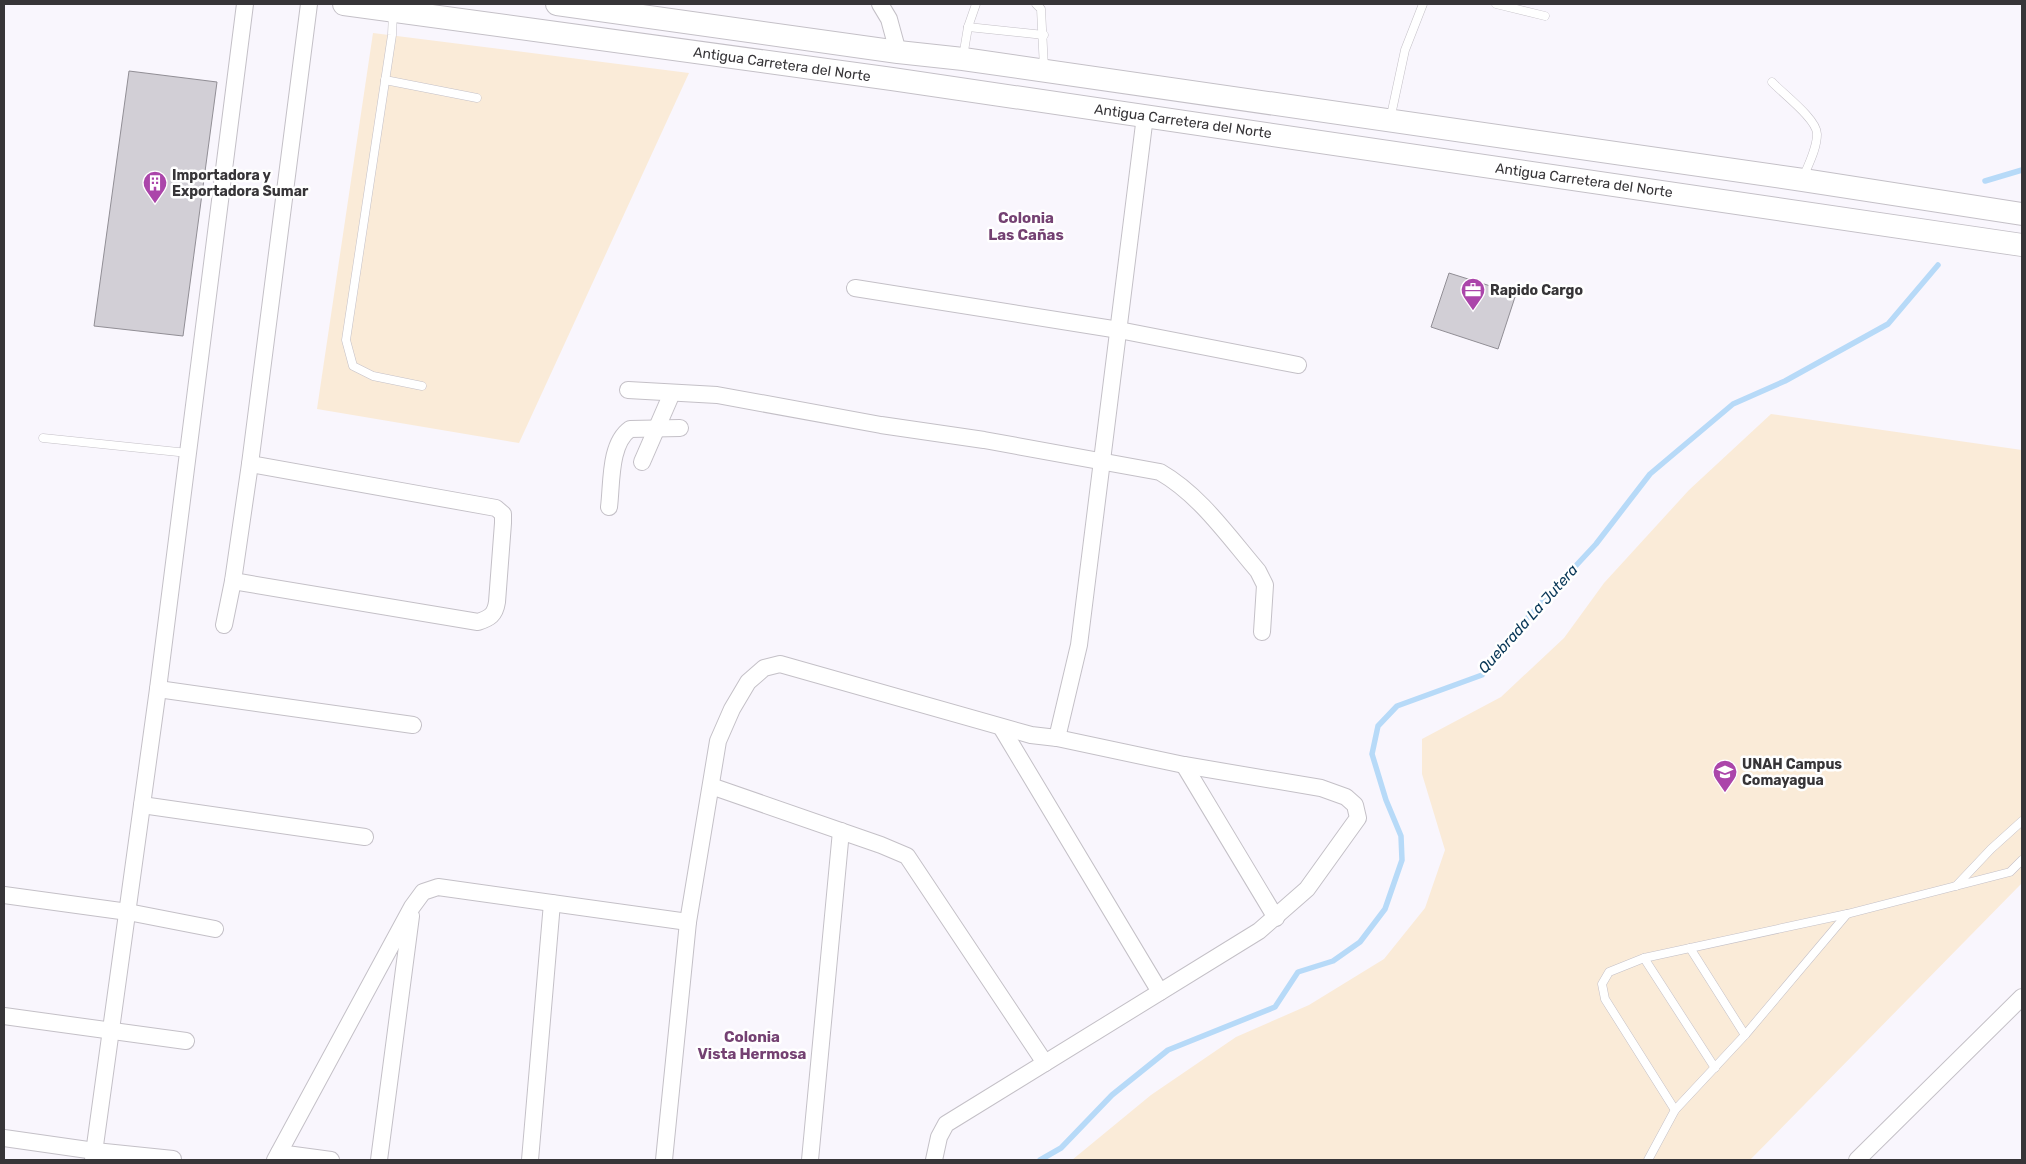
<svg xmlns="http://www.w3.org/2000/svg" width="2026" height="1164" font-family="Rubik,sans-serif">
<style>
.industrial{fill:#faebd8}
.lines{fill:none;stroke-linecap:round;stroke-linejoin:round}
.stream{stroke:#b7daf8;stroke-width:5.5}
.building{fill:#d2cfd6;stroke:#918e95}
.lane-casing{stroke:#c4c0c7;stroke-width:9}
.street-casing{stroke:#c4c0c7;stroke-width:18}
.secondary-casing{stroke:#c4c0c7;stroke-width:24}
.lane{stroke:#fff;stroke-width:8}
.street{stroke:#fff;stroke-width:16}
.secondary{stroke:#fff;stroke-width:22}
.labels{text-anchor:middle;stroke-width:5;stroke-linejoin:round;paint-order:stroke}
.street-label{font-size:14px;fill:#373538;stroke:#fff}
.poi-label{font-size:14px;font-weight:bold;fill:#373538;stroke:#fff;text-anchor:start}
.neighbourhood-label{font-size:15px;font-weight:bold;fill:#744172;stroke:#fff}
.water-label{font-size:15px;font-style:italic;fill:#083757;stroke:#fff}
</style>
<rect width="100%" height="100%" fill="#f9f6fd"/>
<!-- industrial -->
<g class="industrial">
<polygon points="373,33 689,73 519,443 317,409"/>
<polygon points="1771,414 2022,450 2022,883 1750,1160 1072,1160 1151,1095 1236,1037 1309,1005 1384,959 1425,908 1445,850 1422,774 1422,739 1501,697 1564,638 1604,583 1689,490"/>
</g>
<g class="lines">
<!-- stream -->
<g class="stream">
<polyline points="1985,181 2022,170"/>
<polyline points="1040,1160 1061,1148 1112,1095 1168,1050 1275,1007 1298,972 1333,961 1360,942 1385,909 1402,860 1401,836 1386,800 1372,754 1378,726 1397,706 1482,675 1519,627 1596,544 1650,474 1733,404 1785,381 1888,324 1938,265"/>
</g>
</g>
<!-- building -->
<g class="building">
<polygon points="129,71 217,82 183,336 94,326"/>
<polygon points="1449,273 1516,294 1498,349 1431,327"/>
</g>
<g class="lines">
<defs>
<g id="lane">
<polyline points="1036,4 1041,9 1044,68"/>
<polyline points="1496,4 1545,16"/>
<polyline points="393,13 392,35 346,340 353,366 373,376 422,386"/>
<polyline points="968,27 1044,35"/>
<polyline points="963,57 968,27 976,4"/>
<polyline points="385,80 477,98"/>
<path d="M1772,82C1782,93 1817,119 1817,134C1817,149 1808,165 1803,178"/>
<polyline points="1390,120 1405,50 1423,4"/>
<polyline points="43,438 188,453"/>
<polyline points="1956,886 1991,849 2022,821"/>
<polyline points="1690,948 1745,1035"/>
<polyline points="1644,958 1715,1068"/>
<polyline points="1675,1110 1605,999 1602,984 1609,972 1644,958 1847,914"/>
<polyline points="1648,1160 1675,1110 1745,1035 1847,914 2010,872 2022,860"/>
</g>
<g id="street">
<polyline points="880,4 889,19 898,52"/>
<polyline points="855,288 1119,330 1298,365"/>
<path d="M628,390L717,395L881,425L984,440L1160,472C1200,495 1228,536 1258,571L1265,585L1262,632"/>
<polyline points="642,462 672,393"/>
<path d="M609,507C612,484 609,444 630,429L680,428"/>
<path d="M233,581L478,622C490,618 495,615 497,602L503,523V514L496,508L250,464"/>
<polyline points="224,625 233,581 250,464 309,4"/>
<polyline points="158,689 413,725"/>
<polyline points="1001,727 1160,992"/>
<polyline points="1057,738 1079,645 1145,116"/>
<polyline points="1184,765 1276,918"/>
<polyline points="711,786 881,845 907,856 1045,1063"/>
<polyline points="142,805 365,837"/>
<polyline points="4,895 128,912 215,929"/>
<polyline points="4,1016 186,1041"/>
<polyline points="4,1138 95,1151 173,1159"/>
<polyline points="279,1153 331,1160"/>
<polyline points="93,1160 158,689 245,4"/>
<polyline points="275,1160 412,907 423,892 438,887 688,922"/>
<polyline points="379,1160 411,916"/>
<polyline points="530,1160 552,903"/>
<polyline points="664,1160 688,922 718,741 732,709 748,682 764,668 780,664 1031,735 1057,738 1184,765 1321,788 1346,797 1355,805 1358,818 1307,889 1259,931 946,1124 939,1137 934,1160"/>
<polyline points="810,1160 841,831"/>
<polyline points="1857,1160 2022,997"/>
</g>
<g id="secondary">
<polyline points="344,4 892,79 2022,245"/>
<polyline points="557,4 898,52 963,59 1803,180 2022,214"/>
</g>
</defs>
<!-- lane casing -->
<use href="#lane" class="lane-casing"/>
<!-- street casing -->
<use href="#street" class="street-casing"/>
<!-- secondary casing -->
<use href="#secondary" class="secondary-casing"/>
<!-- lane -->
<use href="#lane" class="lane"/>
<!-- street -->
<use href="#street" class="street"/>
<!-- secondary -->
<use href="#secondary" class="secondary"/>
</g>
<!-- icons -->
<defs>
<symbol id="building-pin" viewBox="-11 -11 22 30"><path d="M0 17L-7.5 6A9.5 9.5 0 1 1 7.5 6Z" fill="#ab45aa" stroke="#fff"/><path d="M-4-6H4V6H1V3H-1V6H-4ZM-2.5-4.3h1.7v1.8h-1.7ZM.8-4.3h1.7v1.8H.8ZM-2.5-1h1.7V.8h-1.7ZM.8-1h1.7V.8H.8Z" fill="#fff"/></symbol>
<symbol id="office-pin" viewBox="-11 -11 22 30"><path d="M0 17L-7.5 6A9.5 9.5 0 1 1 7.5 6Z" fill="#ab45aa" stroke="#fff"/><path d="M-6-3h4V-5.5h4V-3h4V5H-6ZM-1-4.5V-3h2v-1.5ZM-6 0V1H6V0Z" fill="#fff"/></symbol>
<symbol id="university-pin" viewBox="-11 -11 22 30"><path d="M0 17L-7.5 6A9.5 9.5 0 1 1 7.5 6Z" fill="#ab45aa" stroke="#fff"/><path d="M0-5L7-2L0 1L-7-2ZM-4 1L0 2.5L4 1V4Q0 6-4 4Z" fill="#fff"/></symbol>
</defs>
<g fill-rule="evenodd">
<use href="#building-pin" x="141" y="169" width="28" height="38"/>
<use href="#office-pin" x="1459" y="276" width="28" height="38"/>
<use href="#university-pin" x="1711" y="758" width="28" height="38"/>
</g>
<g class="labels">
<!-- street labels -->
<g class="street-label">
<text transform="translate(782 64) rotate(8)" y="5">Antigua Carretera del Norte</text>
<text transform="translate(1183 121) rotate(8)" y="5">Antigua Carretera del Norte</text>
<text transform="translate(1584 180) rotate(8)" y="5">Antigua Carretera del Norte</text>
</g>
<!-- poi labels -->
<g class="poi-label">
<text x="172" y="180">Importadora y<tspan x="172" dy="16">Exportadora Sumar</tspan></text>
<text x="1490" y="295">Rapido Cargo</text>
<text x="1742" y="769">UNAH Campus<tspan x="1742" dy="16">Comayagua</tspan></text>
</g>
<!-- neighbourhood labels -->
<g class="neighbourhood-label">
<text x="1026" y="223">Colonia<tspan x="1026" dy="17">Las Cañas</tspan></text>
<text x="752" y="1042">Colonia<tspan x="752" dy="17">Vista Hermosa</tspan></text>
</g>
<!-- water labels -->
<g class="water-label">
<text transform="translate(1528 619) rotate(-48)" y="5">Quebrada La Jutera</text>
</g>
</g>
<!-- border -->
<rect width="2026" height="1164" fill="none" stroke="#373538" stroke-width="10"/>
</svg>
